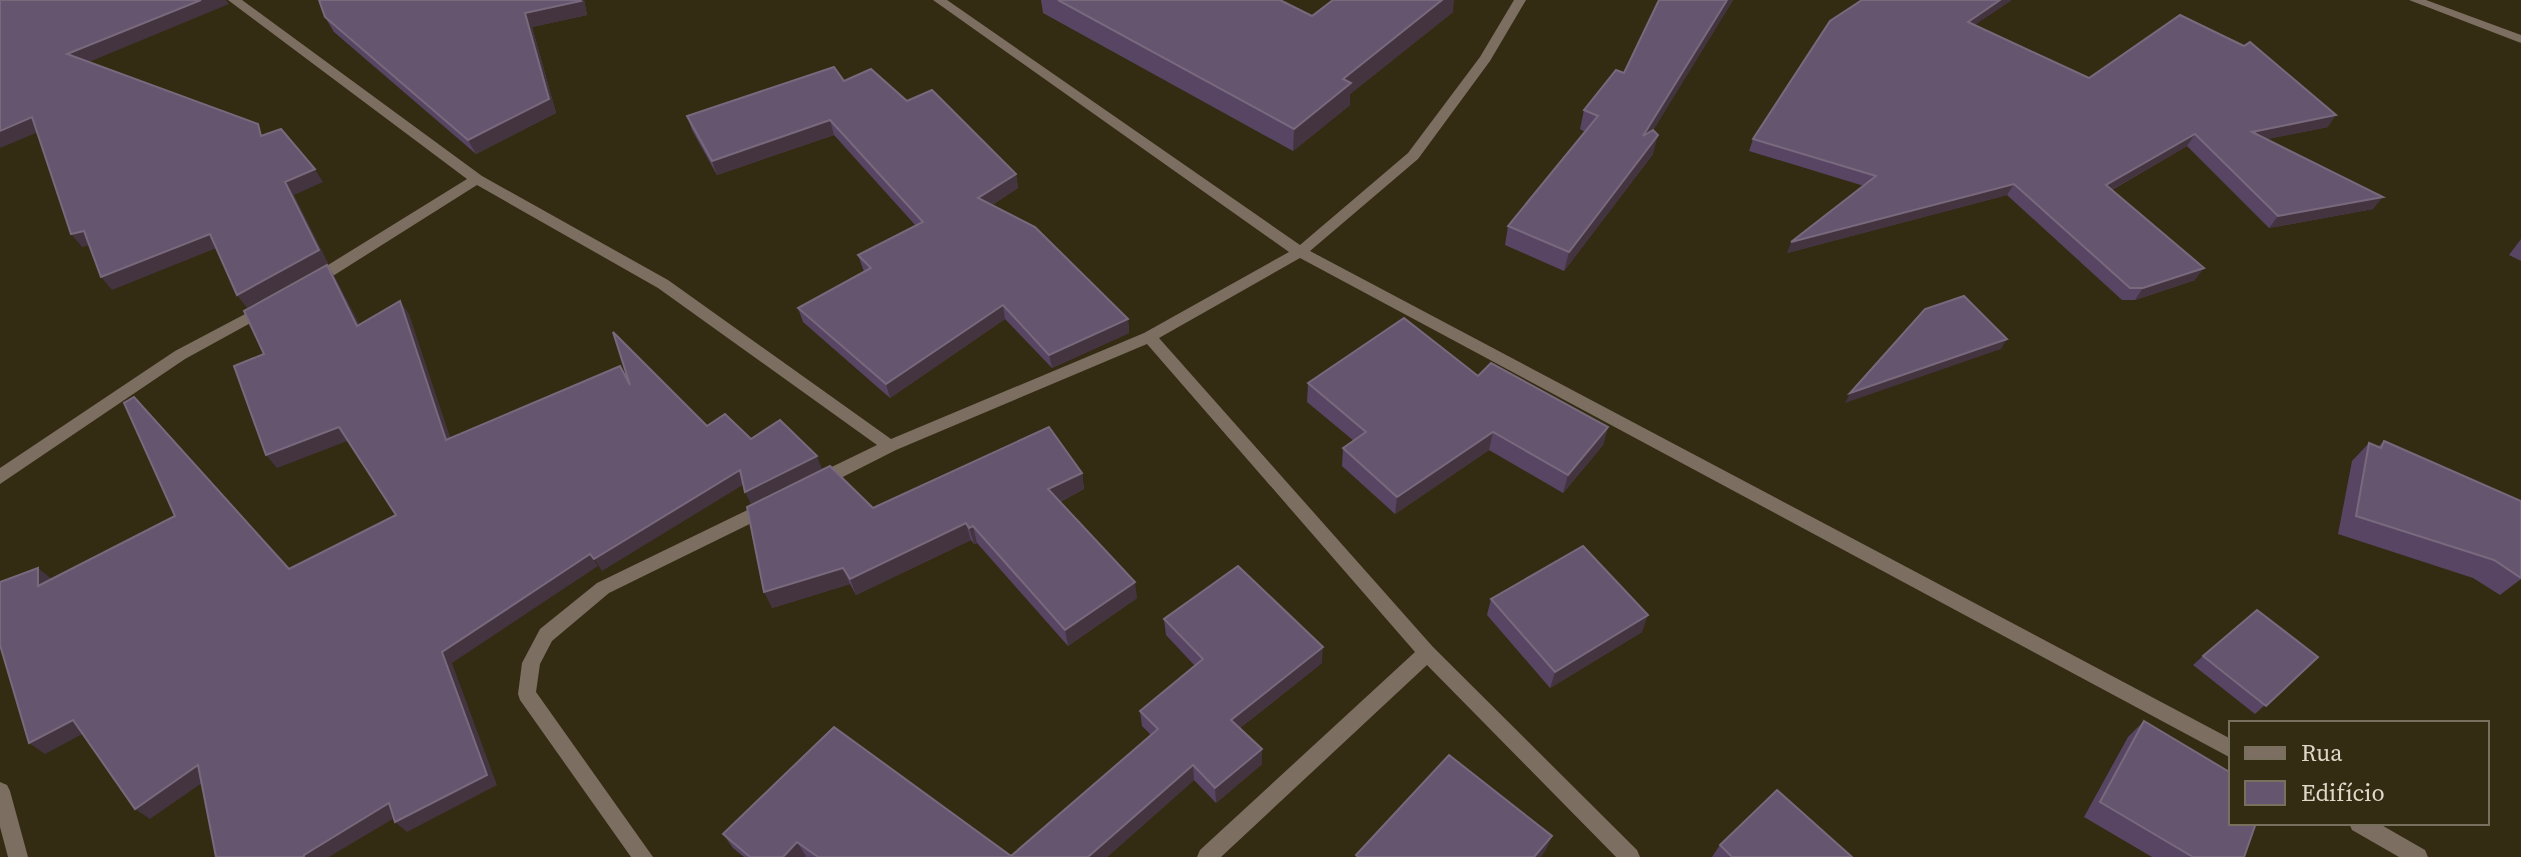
<svg xmlns="http://www.w3.org/2000/svg" width="2521" height="857" font-family="'Source Serif 4',serif">
<style>
.lines{fill:none;stroke-linecap:round;stroke-linejoin:round}
.minor{fill:#7c6e60;fill-rule:evenodd}
.wall{fill:#584564}
.shaded-wall{fill:#44343f}
.building{fill:#66556f;stroke:#79697d;stroke-width:2}
</style>
<rect width="100%" height="100%" fill="#342b13"/>
<g class="lines">
<!-- minor -->
<g class="minor">
<polygon points="228,0 242,0 482,176 668,280 891,439 1144,333 1289,252 933,0 947,0 1300,245 1408,153 1480,57 1514,0 1526,0 1490,61 1418,159 1310,251 2231,739 2231,758 1300,258 1159,338 1433,647 1637,850 1640,857 1616,857 1427,665 1221,857 1197,857 1200,850 1415,652 1147,344 896,450 825,486 813,486 811,481 813,476 877,445 658,288 477,185 317,286 307,286 305,282 307,278 467,179"/>
<polygon points="2409,0 2426,0 2521,35 2521,43"/>
<polygon points="264,304 269,305 271,309 269,313 185,359 0,484 0,468 175,351"/>
<polygon points="766,501 772,503 774,508 772,513 609,593 552,641 540,664 536,692 653,857 631,857 520,700 518,694 522,663 540,629 597,583"/>
<polygon points="0,782 7,785 10,791 28,857 8,857 0,827"/>
<polygon points="2349,823 2378,823 2425,850 2428,857 2399,857 2352,830"/>
</g>
</g>
<!-- wall -->
<g class="wall">
<polygon points="319,0 584,0 587,15 532,27 556,113 476,154 334,32 325,17"/>
<polygon points="1041,0 1280,0 1312,16 1453,12 1350,94 1350,105 1293,151 1043,13"/>
<polygon points="1659,0 1733,0 1653,130 1653,154 1564,271 1505,245 1508,226 1585,132 1580,129 1584,110 1624,73"/>
<polygon points="1975,25 2089,78 2328,127 2267,139 2373,209 2269,228 2187,146 2112,190 2195,280 2135,300 2122,300 2007,195 1787,253 1864,186 1749,151 1753,139"/>
<polygon points="844,81 907,101 1016,174 1018,188 992,205 1128,319 1129,333 1052,368 1005,319 890,398 803,322 798,308 864,271 863,269 858,255 916,226 834,135 717,175 692,130 687,116"/>
<polygon points="2521,239 2521,261 2509,255"/>
<polygon points="1478,376 1608,427 1603,445 1563,493 1489,450 1395,514 1342,466 1343,448 1354,441 1307,402 1308,383"/>
<polygon points="2384,441 2521,501 2521,579 2500,595 2473,578 2338,534 2352,461 2369,443 2378,447"/>
<polygon points="1082,473 1084,489 1060,502 1137,598 1068,646 977,543 974,544 971,540 856,595 850,584 772,608 873,508"/>
<polygon points="1491,599 1642,632 1550,688 1487,615"/>
<polygon points="1164,619 1322,663 1240,728 1262,749 1262,764 1216,803 1194,780 1107,857 744,857 733,848 723,834 1011,856 1151,735 1142,726 1140,711 1195,666 1166,635"/>
<polygon points="2203,656 2318,657 2255,714 2193,665"/>
<polygon points="2144,721 2244,857 2152,857 2084,817 2128,737"/>
<polygon points="1720,845 1852,857 1712,857"/>
</g>
<!-- shaded-wall -->
<g class="shaded-wall">
<polygon points="201,0 226,0 229,4 77,67 67,54"/>
<polygon points="580,0 584,0 587,15 532,27 556,113 476,154 468,140 525,13"/>
<polygon points="1442,0 1454,0 1453,12 1350,94 1350,105 1293,151 1294,129 1343,79"/>
<polygon points="1727,0 1733,0 1638,155 1643,136"/>
<polygon points="2000,0 2012,0 1963,33 1968,22"/>
<polygon points="2336,115 2328,127 2244,144 2252,132"/>
<polygon points="32,117 43,130 0,148 0,131"/>
<polygon points="830,120 834,135 717,175 712,161"/>
<polygon points="2195,134 2187,146 2099,197 2106,185"/>
<polygon points="1658,135 1653,154 1564,271 1569,252"/>
<polygon points="315,169 323,182 294,195 328,263 247,308 237,295 285,182"/>
<polygon points="1016,174 1018,188 981,212 978,198"/>
<polygon points="2014,184 2007,195 1787,253 1791,242"/>
<polygon points="2383,197 2373,209 2269,228 2278,216"/>
<polygon points="84,231 95,244 82,247 71,234"/>
<polygon points="210,234 219,247 112,290 101,277"/>
<polygon points="327,265 336,279 367,339 357,326"/>
<polygon points="2204,268 2195,280 2135,300 2143,288"/>
<polygon points="400,301 409,314 455,452 446,440"/>
<polygon points="1003,305 1005,319 890,398 886,384"/>
<polygon points="1128,319 1129,333 1052,368 1049,355"/>
<polygon points="2007,339 2001,349 1845,403 1850,393"/>
<polygon points="339,427 350,440 277,468 266,455"/>
<polygon points="1608,427 1603,445 1563,493 1568,475"/>
<polygon points="1493,432 1489,450 1395,514 1397,497"/>
<polygon points="817,456 822,469 751,504 745,492"/>
<polygon points="740,470 746,483 602,571 594,559"/>
<polygon points="1082,473 1084,489 1051,506 1048,489"/>
<polygon points="966,523 971,540 856,595 850,579"/>
<polygon points="973,526 977,543 974,544 969,528"/>
<polygon points="590,554 598,566 452,663 497,785 407,832 395,822 442,652"/>
<polygon points="38,568 53,580 38,586"/>
<polygon points="843,568 850,584 772,608 764,592"/>
<polygon points="1135,582 1137,598 1068,646 1065,630"/>
<polygon points="1648,615 1642,632 1550,688 1555,672"/>
<polygon points="1323,647 1322,663 1231,735 1231,720"/>
<polygon points="73,720 88,731 45,754 29,743"/>
<polygon points="1262,749 1262,764 1216,803 1215,788"/>
<polygon points="198,765 212,776 150,819 135,809"/>
<polygon points="1193,765 1194,780 1107,857 1088,857"/>
<polygon points="389,803 401,814 329,857 304,857 304,855"/>
<polygon points="1552,836 1546,850 1541,857 1534,857"/>
<polygon points="797,842 806,856 805,857 783,857"/>
</g>
<!-- building -->
<g class="building">
<polygon points="0,0 201,0 67,54 258,124 261,136 281,129 315,169 285,182 319,250 237,295 210,234 101,277 84,231 71,234 32,117 0,131"/>
<polygon points="319,0 580,0 581,1 525,13 549,99 468,140 325,17"/>
<polygon points="1058,0 1280,0 1312,16 1333,0 1442,0 1343,79 1351,83 1294,129"/>
<polygon points="1659,0 1727,0 1643,136 1653,130 1658,135 1569,252 1508,226 1598,116 1584,110 1616,70 1624,73"/>
<polygon points="1862,0 2000,0 1968,22 2089,78 2180,15 2244,46 2250,42 2336,115 2252,132 2383,197 2278,216 2195,134 2106,185 2204,268 2143,288 2130,288 2014,184 1791,242 1876,176 1753,139 1830,21"/>
<polygon points="834,67 844,81 871,69 907,101 932,90 1016,174 978,198 1035,227 1128,319 1049,355 1003,305 886,384 798,308 871,268 858,255 923,222 830,120 712,161 687,116"/>
<polygon points="327,265 357,326 400,301 446,440 620,366 630,385 613,332 707,426 725,414 751,439 780,420 817,456 745,492 740,470 594,559 590,554 442,652 487,775 395,822 389,803 304,855 304,857 216,857 198,765 135,809 73,720 29,743 0,645 0,582 38,568 38,586 175,516 124,403 134,397 289,569 396,515 339,427 266,455 234,366 264,354 244,311"/>
<polygon points="1964,296 2007,339 1850,393 1925,309"/>
<polygon points="1404,318 1478,376 1491,363 1608,427 1568,475 1493,432 1397,497 1343,448 1366,432 1308,383"/>
<polygon points="1049,427 1082,473 1048,489 1135,582 1065,630 973,526 969,528 966,523 850,579 843,568 764,592 747,507 830,466 873,508"/>
<polygon points="2384,441 2521,501 2521,578 2494,560 2356,516 2369,443 2381,448"/>
<polygon points="1583,546 1648,615 1555,672 1491,599"/>
<polygon points="1238,566 1323,647 1231,720 1262,749 1215,788 1193,765 1088,857 818,857 797,842 783,857 750,857 723,834 834,727 1011,856 1158,729 1140,711 1203,659 1164,619"/>
<polygon points="2257,610 2318,657 2266,706 2203,656"/>
<polygon points="2144,721 2231,773 2231,823 2256,823 2244,857 2193,857 2100,802"/>
<polygon points="1449,755 1552,836 1534,857 1358,857 1356,855"/>
<polygon points="1777,790 1852,857 1732,857 1720,845"/>
</g>
<!-- legend -->
<rect x="2229" y="721" width="260" height="104" fill="#342b13" stroke="#78705c" stroke-width="2"/>
<rect x="2245" y="747" width="40" height="12" fill="#7c6e60" stroke="#78705c" stroke-width="2"/>
<text x="2301" y="761" font-size="24" fill="#ded8c9">Rua</text>
<rect x="2245" y="781" width="40" height="24" fill="#66556f" stroke="#78705c" stroke-width="2"/>
<text x="2301" y="801" font-size="24" fill="#ded8c9">Edifício</text>
</svg>
